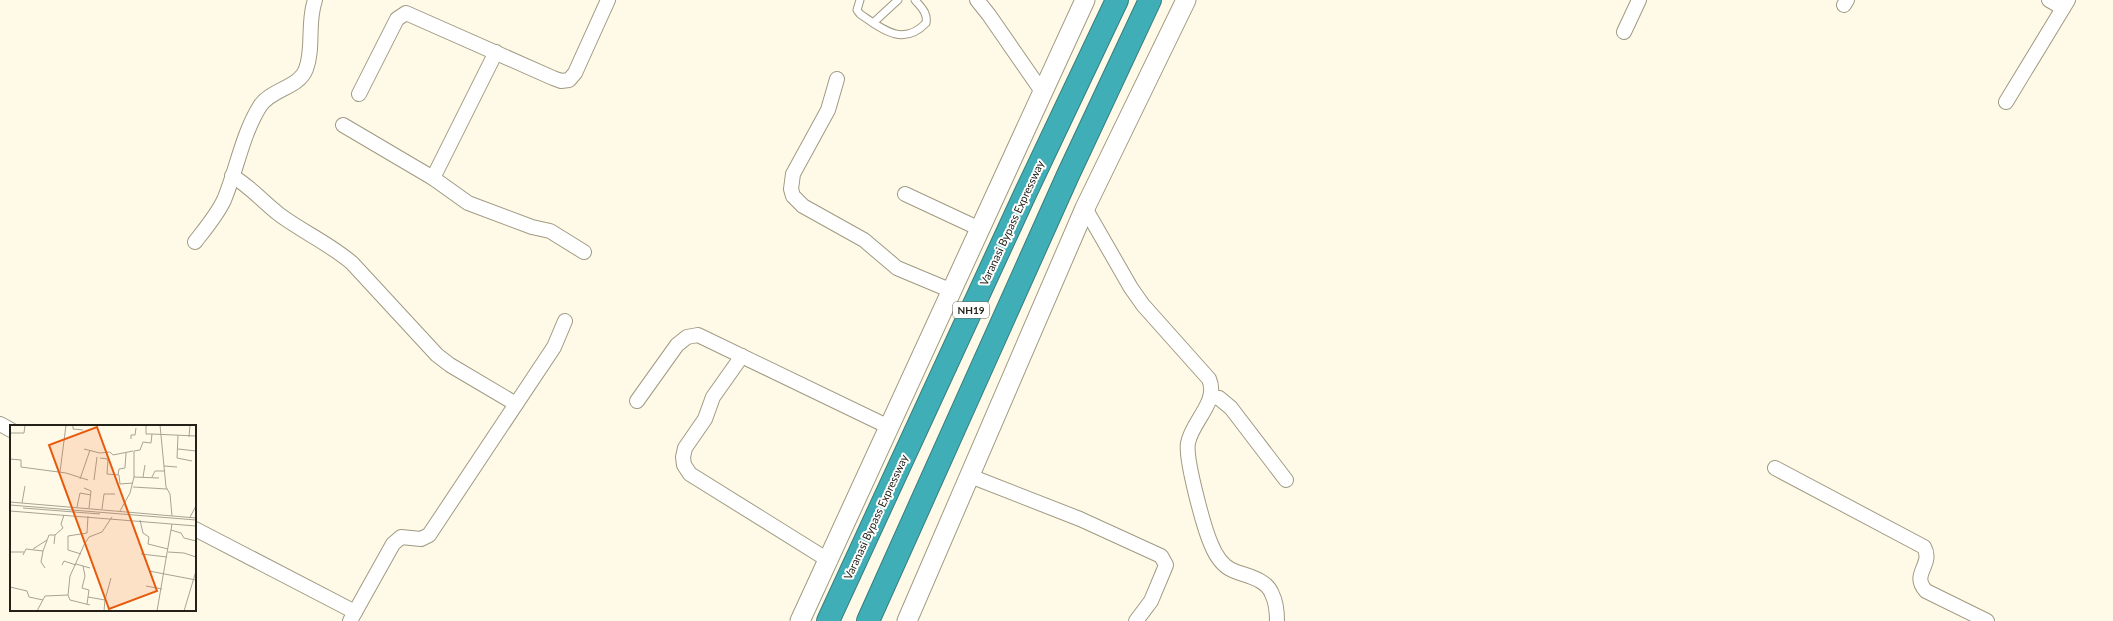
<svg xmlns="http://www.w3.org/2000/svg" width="2113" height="621" font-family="Lato,sans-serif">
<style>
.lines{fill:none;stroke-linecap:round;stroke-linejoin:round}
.lane-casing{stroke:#a09a83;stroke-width:9}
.street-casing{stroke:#a09a83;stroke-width:16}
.secondary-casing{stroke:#a09a83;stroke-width:21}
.highway-casing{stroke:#367d7f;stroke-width:24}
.lane{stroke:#fff;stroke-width:7}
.street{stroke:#fff;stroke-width:14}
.secondary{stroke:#fff;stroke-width:19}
.highway{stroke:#40aeb6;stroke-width:22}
.labels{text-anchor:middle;stroke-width:4;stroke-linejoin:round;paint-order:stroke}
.shield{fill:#fff;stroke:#65645d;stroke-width:1}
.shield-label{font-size:10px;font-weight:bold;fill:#232118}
.street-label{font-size:11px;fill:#232118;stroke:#fff}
.inset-road{fill:none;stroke:#a7a394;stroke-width:1}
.view{fill:#e8590c;fill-opacity:0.15;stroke:#e8590c;stroke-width:2}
.inset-edge{fill:none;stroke:#232118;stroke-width:2}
</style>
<rect width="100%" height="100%" fill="#fffae7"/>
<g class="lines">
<defs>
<g id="lane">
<path d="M860,0L857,10L860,14C882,29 903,47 926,23C928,13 921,7 915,0"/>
<polyline points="873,23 898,0"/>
</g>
<g id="street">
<polyline points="977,0 989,15 1043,93"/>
<polyline points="2049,0 2063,8"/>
<polyline points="1844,5 1847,0"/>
<polyline points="1624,32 1639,0"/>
<polyline points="837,79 828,110 793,174 791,189 793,196 803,206 864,240 897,268 952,291"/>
<polyline points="359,94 397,19 406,13 553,78 561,81 569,80 575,73 608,0"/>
<polyline points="2006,102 2068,0"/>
<polyline points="343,125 433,178 468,203 532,227 550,231 584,252"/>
<path d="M232,176C250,186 263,202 280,215C303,232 330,244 352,263L437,355L450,365L516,404"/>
<polyline points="433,178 496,52"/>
<polyline points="905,194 980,229"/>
<path d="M1085,208L1131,288L1143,305L1209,379C1219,402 1192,421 1188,443C1185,459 1204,528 1211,544C1215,554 1221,565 1232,570C1245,576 1266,578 1272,594C1276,602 1277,612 1277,621"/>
<path d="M195,242C205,229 217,215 224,200C237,169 242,135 260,106C271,89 299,88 306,69C314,48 307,22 315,0"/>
<polyline points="742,356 713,397 705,419 685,448 683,457 684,465 690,474 828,560"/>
<polyline points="1211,397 1219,398 1231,408 1286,480"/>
<polyline points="637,401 677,345 687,337 698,335 889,427"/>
<polyline points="0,424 11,430"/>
<path d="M1775,468L1924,547C1934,565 1910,574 1926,591L1987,621"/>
<polyline points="970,476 1080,519 1161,556 1166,565 1164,570 1151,601 1136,621"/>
<polyline points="195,529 355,612"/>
<polyline points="350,621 393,544 401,537 421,539 429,535 554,347 565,321"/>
</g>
<g id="secondary">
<polyline points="800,621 1085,0"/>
<polyline points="907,621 1085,208 1186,0"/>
</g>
<g id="highway">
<polyline points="828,621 1025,194 1117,0"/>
<polyline points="868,621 1068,175 1150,0"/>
</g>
</defs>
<!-- lane casing -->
<use href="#lane" class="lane-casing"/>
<!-- street casing -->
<use href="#street" class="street-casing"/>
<!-- secondary casing -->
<use href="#secondary" class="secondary-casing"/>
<!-- highway casing -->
<use href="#highway" class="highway-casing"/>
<!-- lane -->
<use href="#lane" class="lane"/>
<!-- street -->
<use href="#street" class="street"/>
<!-- secondary -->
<use href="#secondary" class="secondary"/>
<!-- highway -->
<use href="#highway" class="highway"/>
</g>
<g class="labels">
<!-- shield labels -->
<rect class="shield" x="953" y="302" width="36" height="16" rx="3"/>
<g class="shield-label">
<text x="971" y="314">NH19</text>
</g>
<!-- street labels -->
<g class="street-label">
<text transform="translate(1012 223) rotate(-65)" y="4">Varanasi Bypass Expressway</text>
<text transform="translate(876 517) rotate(-65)" y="4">Varanasi Bypass Expressway</text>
</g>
</g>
<!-- overview -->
<g transform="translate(10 425)">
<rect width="186" height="186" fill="#fffae7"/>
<path class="inset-road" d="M63,0V4L73,5M136,0V9H142M150,0L156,62L160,69L162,91M1,8H14L15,0M168,10L167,33L182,36M179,12L180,0M121,14V10H125L126,3M74,24L90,28L100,27L103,30L123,26M168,24L186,26M90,33L98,34L97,49L109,50L110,59L123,58M0,34L11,35V42L56,48L78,55M154,41L167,42M50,47L56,0M108,50L109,44L115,43L116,28M124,52V26L130,25L133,17L141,18L142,9L186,11M133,52L135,40M142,52L145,46H155M70,54L80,25M84,55L87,32M123,62L157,64M74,63L81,66L79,83M0,77L186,93M12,78L15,61M0,80L186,95M67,82L70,68L81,70M13,83L90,89M92,84L94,69H105M0,86L186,101M110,86L120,68L124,52L149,53M180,92L186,81M130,95L133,108L139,112L138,119L158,124M161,105L171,108L174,113L186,116M44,119L45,110L53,103L51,99L54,90M23,124L37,115M33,126L31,137L35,143M1,127H14M158,127L174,128L186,132M71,129L58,125V111L77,108L78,91M131,129L157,132M13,130L16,124L33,126L39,110H45M66,139L80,143M52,140L54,136L66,140M73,141L75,151L72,163L79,165L77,179M139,146L186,155M136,161L152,164M0,162L17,166L19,172L33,175M58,170L60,175L80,180M78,172L95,175L94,186M95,175L101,153M27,186L35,171L58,170L60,151L74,120L79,112L92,107L102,92M147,186L162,99M174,186L186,146"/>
<path class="view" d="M87,2L147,166L99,184L39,20Z"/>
<rect width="186" height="186" class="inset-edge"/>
</g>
</svg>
